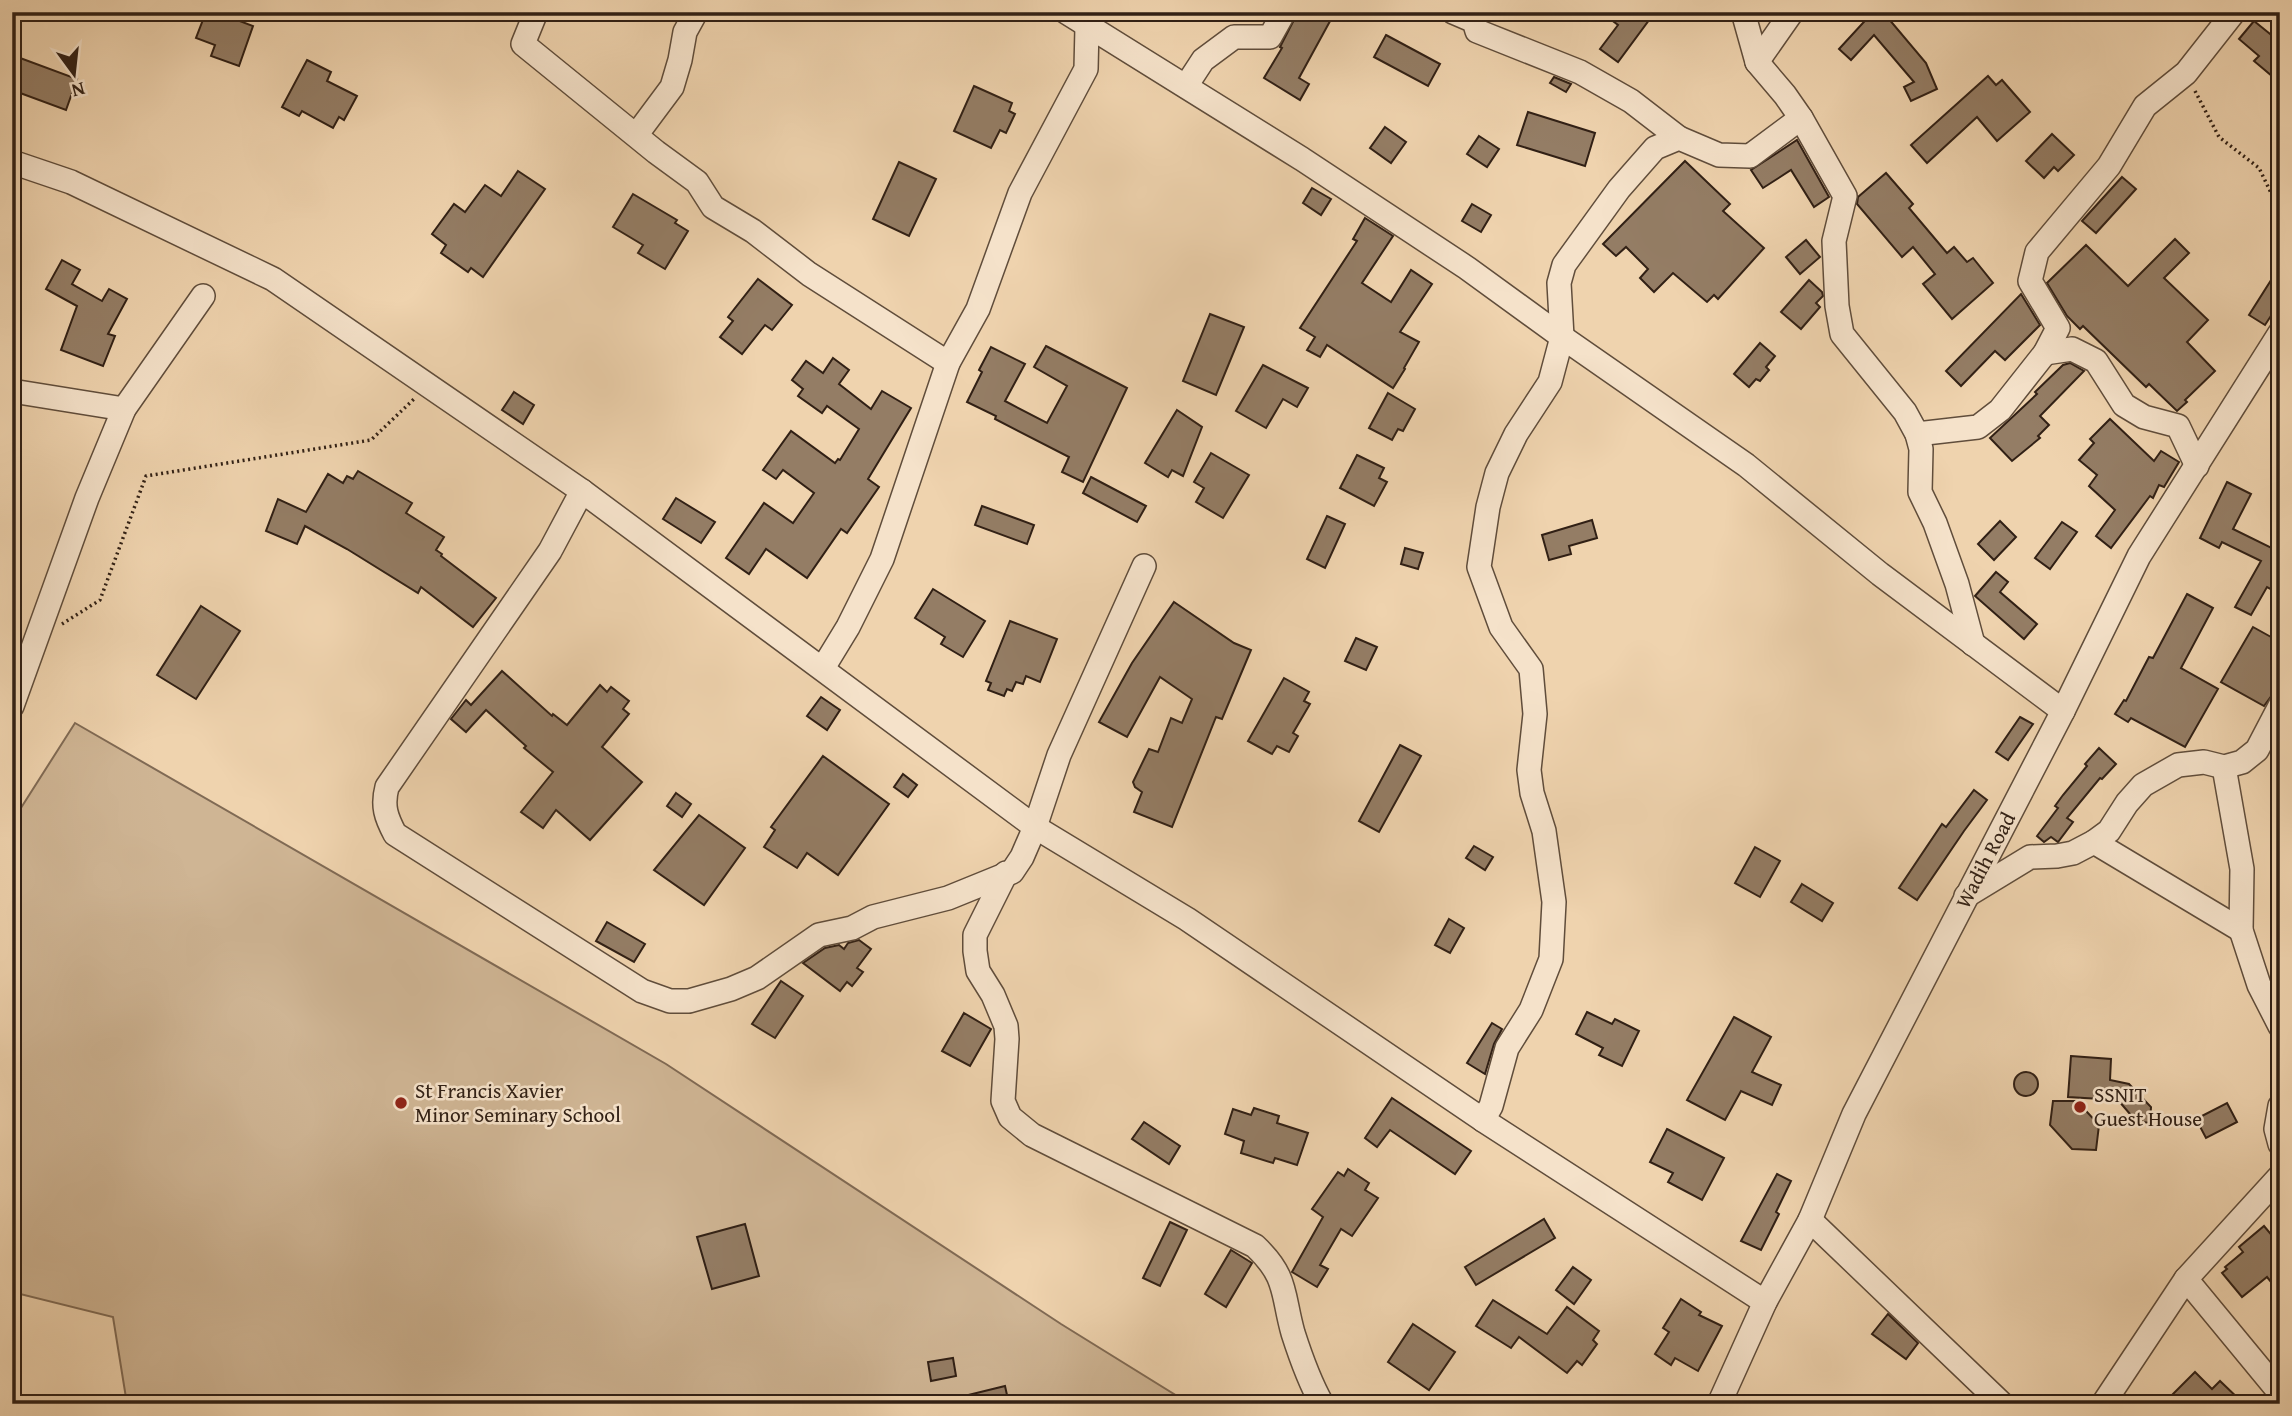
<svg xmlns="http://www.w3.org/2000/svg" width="2292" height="1416" font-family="'Gentium Book Plus',serif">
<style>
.green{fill:#cfb594;stroke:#806a54;stroke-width:2}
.building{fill:#947d65;stroke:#312015;stroke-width:2}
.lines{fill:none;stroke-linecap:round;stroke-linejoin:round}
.minor-casing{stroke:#604d3b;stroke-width:26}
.path{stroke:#312015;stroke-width:3.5;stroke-dasharray:2 3.5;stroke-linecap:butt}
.minor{stroke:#f5e2ca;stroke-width:23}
.poi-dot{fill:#8f2418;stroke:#f5e2ca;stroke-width:2.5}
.labels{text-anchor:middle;stroke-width:5;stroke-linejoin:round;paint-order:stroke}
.street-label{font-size:21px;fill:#312015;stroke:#f5e2ca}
.poi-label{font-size:21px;fill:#312015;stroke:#f5e2ca;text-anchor:start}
</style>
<rect width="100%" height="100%" fill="#efd3ae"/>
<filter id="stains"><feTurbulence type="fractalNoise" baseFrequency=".00286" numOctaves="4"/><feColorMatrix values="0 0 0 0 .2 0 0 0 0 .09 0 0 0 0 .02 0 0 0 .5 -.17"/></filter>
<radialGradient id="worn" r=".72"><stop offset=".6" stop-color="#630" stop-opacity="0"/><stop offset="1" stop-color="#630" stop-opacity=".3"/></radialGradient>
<!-- green -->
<polygon class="green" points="75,723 666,1064 1061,1324 1190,1404 127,1404 113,1317 12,1292 12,822"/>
<!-- building -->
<g class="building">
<polygon points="206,12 216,12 253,26 239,66 211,56 215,45 196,38"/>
<polygon points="1298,12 1335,12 1299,78 1309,84 1300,100 1264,78 1282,48 1280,47"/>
<polygon points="1601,12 1655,12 1618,62 1600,49 1618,25"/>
<polygon points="1873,12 1883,12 1926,63 1937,89 1911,101 1904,87 1914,82 1874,35 1851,60 1839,49"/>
<polygon points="2254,21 2280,42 2280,67 2272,76 2254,61 2259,56 2239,39"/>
<polygon points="1386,35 1440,64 1428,86 1374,57"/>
<polygon points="12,55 77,79 66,110 12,90"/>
<polygon points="307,60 331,72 327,81 357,96 344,120 339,117 333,128 302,111 299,116 282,107"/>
<polygon points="1988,76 1996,85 2002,80 2030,112 1997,141 1977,117 1927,163 1911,145"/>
<polygon points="1554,77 1571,84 1566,92 1550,83"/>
<polygon points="974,86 1012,103 1009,111 1015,114 1006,133 1000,130 991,148 954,131"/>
<polygon points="1528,112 1595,133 1585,166 1517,145"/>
<polygon points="1385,127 1406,142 1391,163 1370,148"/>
<polygon points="2052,134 2074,155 2058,171 2054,167 2044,178 2026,161"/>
<polygon points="1479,136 1499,149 1487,167 1467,154"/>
<polygon points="1797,140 1829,197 1814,207 1791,170 1763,188 1751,170"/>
<polygon points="1685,161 1730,204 1723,211 1764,248 1718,299 1714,295 1707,302 1673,273 1654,292 1640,278 1648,269 1626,247 1616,256 1603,244"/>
<polygon points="899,162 936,179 909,236 873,219"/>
<polygon points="518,171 545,189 483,277 471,268 468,272 441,253 446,245 432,234 454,204 465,212 485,185 501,196"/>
<polygon points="1886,173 1913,204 1909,208 1947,253 1954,247 1967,262 1973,258 1993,283 1952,319 1923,284 1935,274 1913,247 1902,257 1857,204 1858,197"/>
<polygon points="2122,177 2136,189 2096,233 2082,221"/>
<polygon points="1312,188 1331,199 1321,215 1303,203"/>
<polygon points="633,194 677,220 675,223 688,231 665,269 638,253 643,245 613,227"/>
<polygon points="1472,204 1491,215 1481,232 1462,221"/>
<polygon points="1365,218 1393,236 1362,283 1391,302 1411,270 1432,284 1400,332 1419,342 1404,368 1405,369 1393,388 1327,345 1320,357 1307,350 1315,337 1300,328 1357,241 1353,239"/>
<polygon points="2175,239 2189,253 2164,278 2208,320 2187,342 2215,371 2185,400 2187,402 2177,411 2149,384 2146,387 2083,326 2080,329 2067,316 2047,283 2086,245 2128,286"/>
<polygon points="1806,240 1820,257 1800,274 1786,257"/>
<polygon points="62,260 80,270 72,284 102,301 109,289 127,299 108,334 115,336 103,366 61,350 77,306 46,289"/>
<polygon points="2280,266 2280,302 2265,325 2249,315"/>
<polygon points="758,279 792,305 772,330 765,325 742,354 720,337 733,321 728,317"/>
<polygon points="1809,280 1822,292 1823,296 1816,303 1820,307 1801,329 1781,312"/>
<polygon points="2021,294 2040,325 2005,360 1995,351 1961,386 1946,371"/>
<polygon points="1210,314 1244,327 1216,395 1183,381"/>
<polygon points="1760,343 1775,356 1766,367 1769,370 1760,381 1756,379 1749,387 1734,374"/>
<polygon points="1046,346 1127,388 1083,482 1062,472 1069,457 995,419 996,416 967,402 982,372 979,370 991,347 1025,364 1005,401 1047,423 1067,386 1034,367"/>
<polygon points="833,358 849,370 839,384 871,409 882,391 911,408 868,479 879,487 847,533 841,529 807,578 766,549 749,574 726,558 764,503 793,523 814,493 783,470 776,479 763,470 791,431 835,463 838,459 840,460 859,429 827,406 822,413 798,396 803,389 792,380 806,361 823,373"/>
<polygon points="2070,363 2084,371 2040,416 2049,425 2038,436 2040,438 2012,461 1990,438 2037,394 2035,392 2063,365"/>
<polygon points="1263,365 1308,388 1297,407 1283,399 1266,428 1236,411"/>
<polygon points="514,392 534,405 523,424 502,410"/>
<polygon points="1388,393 1415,409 1403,431 1398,429 1392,440 1369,428"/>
<polygon points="1177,410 1202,427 1183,476 1172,470 1168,477 1145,463"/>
<polygon points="2110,419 2154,461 2161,451 2179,462 2164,487 2159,485 2153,498 2150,496 2111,548 2096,536 2115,510 2089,486 2097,475 2079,460 2094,443 2090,439"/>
<polygon points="1211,453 1249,475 1223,518 1196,502 1204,488 1194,482"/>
<polygon points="1357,455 1384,468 1379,478 1387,482 1374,506 1340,488"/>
<polygon points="358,471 412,503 406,513 444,537 436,550 442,554 441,556 496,598 473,627 421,587 418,593 347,549 305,526 297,544 266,531 278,499 306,512 328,474 343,483 347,476 353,479"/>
<polygon points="1091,477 1146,506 1137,522 1083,493"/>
<polygon points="2227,482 2251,494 2233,529 2280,552 2280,594 2267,587 2251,615 2235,607 2261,561 2222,542 2219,548 2200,538"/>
<polygon points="676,498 715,522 701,543 663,519"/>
<polygon points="982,506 1034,525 1027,544 975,525"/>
<polygon points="1327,516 1345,524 1325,568 1307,559"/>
<polygon points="1592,520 1597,538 1569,546 1571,554 1549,560 1542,535"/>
<polygon points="2000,521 2016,537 1994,560 1978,544"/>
<polygon points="2062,522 2077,532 2050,569 2035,558"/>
<polygon points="1405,548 1423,553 1418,569 1401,564"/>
<polygon points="1996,572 2008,582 2000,592 2037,624 2024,639 1975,596"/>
<polygon points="933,589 985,621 963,657 941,644 945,637 915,618"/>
<polygon points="2187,594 2213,608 2181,668 2218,689 2185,747 2131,718 2128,722 2115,714 2124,700 2126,701 2149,657 2153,658"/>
<polygon points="1174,602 1234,643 1251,650 1222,719 1216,717 1172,827 1134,812 1142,792 1135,787 1133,782 1149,749 1158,752 1171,718 1182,723 1192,699 1160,677 1127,737 1099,722 1132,663"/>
<polygon points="201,606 240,631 196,699 157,675"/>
<polygon points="1010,621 1057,639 1040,682 1026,676 1023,684 1016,682 1012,691 1007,689 1004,696 988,690 991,683 986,681"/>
<polygon points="2253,627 2280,642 2280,692 2272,695 2264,706 2221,682"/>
<polygon points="1356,638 1377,647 1366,670 1345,661"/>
<polygon points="502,671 552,716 553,714 567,725 600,685 607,692 611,687 629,701 623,709 629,714 602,747 642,782 590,840 556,810 543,828 521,812 553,772 524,748 526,746 486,710 466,732 451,719 466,700 471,705"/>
<polygon points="1284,678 1309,692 1304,701 1310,704 1293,733 1298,736 1289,752 1277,746 1272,754 1248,741"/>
<polygon points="821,697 840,710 827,730 807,716"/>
<polygon points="2020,717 2033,724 2008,760 1996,752"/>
<polygon points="1400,745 1421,756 1379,832 1359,821"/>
<polygon points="2099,748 2116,764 2102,779 2100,778 2067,818 2073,822 2058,842 2051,837 2044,842 2037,836 2058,808 2055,806 2063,795 2087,766 2085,764"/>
<polygon points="823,756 889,804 838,875 807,853 797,868 764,847 775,830 771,827"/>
<polygon points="903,774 917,785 908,797 894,787"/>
<polygon points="1974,790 1987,800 1964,831 1917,900 1899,888 1942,824 1946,827"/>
<polygon points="676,793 691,804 682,817 667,806"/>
<polygon points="699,815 745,848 704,905 654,870"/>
<polygon points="1474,846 1493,857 1485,870 1466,858"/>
<polygon points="1755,847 1780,861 1760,897 1735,883"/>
<polygon points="1802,884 1833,903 1822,921 1791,902"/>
<polygon points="1449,919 1464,928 1450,953 1435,945"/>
<polygon points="607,922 645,944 634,962 596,941"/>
<polygon points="859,940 871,949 857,968 863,972 852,986 847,982 840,991 803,963 825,948 839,945 844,949 848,943"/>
<polygon points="781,981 803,996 775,1038 752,1024"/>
<polygon points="1587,1012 1612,1024 1615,1019 1639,1031 1622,1066 1599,1055 1603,1048 1576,1034"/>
<polygon points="964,1013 991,1029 970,1066 942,1051"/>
<polygon points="1734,1017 1771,1037 1752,1072 1781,1085 1772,1105 1741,1091 1725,1120 1687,1100"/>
<polygon points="1492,1023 1502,1029 1494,1044 1485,1074 1467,1063"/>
<polygon points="2071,1056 2111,1059 2110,1080 2129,1084 2151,1107 2150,1123 2136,1121 2118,1100 2068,1097"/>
<circle cx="2026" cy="1084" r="12"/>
<polygon points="1392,1098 1471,1151 1455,1174 1390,1130 1377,1147 1365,1138"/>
<polygon points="2053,1101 2077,1101 2099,1125 2096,1150 2072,1149 2050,1125"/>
<polygon points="2227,1103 2237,1122 2206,1138 2196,1119"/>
<polygon points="1254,1108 1279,1116 1277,1123 1308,1133 1297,1165 1275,1158 1273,1163 1241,1153 1244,1141 1225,1134 1233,1109 1251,1115"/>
<polygon points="1144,1122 1180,1146 1169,1164 1132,1139"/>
<polygon points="1667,1129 1724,1158 1702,1200 1668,1182 1673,1173 1650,1162"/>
<polygon points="1348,1169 1369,1183 1365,1190 1378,1198 1352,1236 1341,1229 1320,1265 1328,1269 1317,1287 1292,1272 1323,1217 1312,1209 1338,1172 1344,1176"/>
<polygon points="1777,1174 1791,1181 1776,1212 1779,1214 1761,1250 1741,1241"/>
<polygon points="1544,1219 1555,1238 1476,1285 1465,1267"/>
<polygon points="1170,1222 1187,1230 1160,1286 1143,1278"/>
<polygon points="745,1224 759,1276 712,1289 697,1237"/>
<polygon points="2264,1226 2280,1245 2280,1293 2267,1277 2242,1297 2222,1273 2227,1269 2225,1267 2243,1252 2239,1247"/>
<polygon points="1231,1250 1252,1263 1226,1307 1205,1294"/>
<polygon points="1573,1267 1591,1280 1574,1304 1556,1290"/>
<polygon points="1681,1299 1701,1312 1699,1315 1722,1326 1698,1371 1675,1358 1671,1365 1655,1354 1669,1332 1663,1328"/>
<polygon points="1493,1300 1547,1334 1567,1307 1599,1331 1593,1340 1597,1344 1582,1365 1577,1361 1567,1373 1519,1337 1511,1348 1476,1326"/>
<polygon points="1888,1314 1918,1343 1906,1359 1872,1334"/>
<polygon points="1413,1324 1455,1352 1429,1390 1388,1362"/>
<polygon points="953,1358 956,1376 931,1381 928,1362"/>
<polygon points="2195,1372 2212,1389 2220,1381 2244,1404 2163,1404"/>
<polygon points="1005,1386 1009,1404 957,1404 956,1398"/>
</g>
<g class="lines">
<defs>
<g id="minor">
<polyline points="536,12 523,44 656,152 697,182 713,207 753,231 809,274 948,363"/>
<polyline points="1066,12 1302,159 1467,268 1562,337 1746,465 1880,574 2063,711"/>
<polyline points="1453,12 1474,21 1477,31 1580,72 1631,101 1679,138"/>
<polyline points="1743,12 1757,62 1785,95 1801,118 1845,196 1834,241 1837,306 1842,334 1905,412 1917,434 1921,449 1920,492 1935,523 1957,584 1973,644"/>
<polyline points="1757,62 1792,12"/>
<polyline points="1186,86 1203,60 1234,37 1270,37 1284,12"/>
<polyline points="637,134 672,87 680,60 685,32 696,12"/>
<polyline points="12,162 71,182 273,279 582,491 1035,827 1187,919 1483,1120 1765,1302"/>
<polyline points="2045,353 2072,349 2096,361 2124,405 2144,417 2178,426 2197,466"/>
<polyline points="12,391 124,409"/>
<polyline points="1917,434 1978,427 2000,410 2045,353 2058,328 2030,281 2037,252 2109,166 2145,106 2186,73 2234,12"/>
<path d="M582,491L550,551L387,787C382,806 386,817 395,834L642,991L670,1001H689L731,989L757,978L819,935L852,928L873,917L948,898L1012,872L1022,857L1035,827L1059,755L1144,566"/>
<polyline points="823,668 848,627 882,559 948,363 978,309 1020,193 1086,69 1087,27 1083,15"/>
<polyline points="12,706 87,498 124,409 203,296"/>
<polyline points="2224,767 2242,869 2241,930 2259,985 2280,1026"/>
<polyline points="2094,842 2241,930"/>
<path d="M1006,873L975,935V951L978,971L993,995L1006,1026L1007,1039L1003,1101L1010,1117L1032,1135L1255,1246C1288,1277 1282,1294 1293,1333C1301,1358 1309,1381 1322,1404"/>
<polyline points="1966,896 2030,857 2057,856 2073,853 2094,842 2109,831 2127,803 2143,785 2178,765 2204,762 2224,767 2242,762 2257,750 2280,706"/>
<polyline points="2280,1106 2276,1129 2280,1144"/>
<polyline points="1483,1120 1491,1106 1507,1048 1531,1010 1551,959 1554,902 1544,831 1532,793 1529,770 1535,714 1531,669 1501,627 1479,567 1488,507 1497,473 1516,434 1550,382 1562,337 1559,283 1564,265 1619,189 1655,148 1679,138 1719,155 1750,156 1801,118"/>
<polyline points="1810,1220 2002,1404"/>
<polyline points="2186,1279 2280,1393"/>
<path id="s1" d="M1719,1404L1765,1302L1810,1220L1854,1114L2063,711L2139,556L2280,333"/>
<polyline points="2103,1404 2186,1279 2280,1176"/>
</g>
</defs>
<!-- minor casing -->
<use href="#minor" class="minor-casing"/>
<!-- path -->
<g class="path">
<polyline points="2195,91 2219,137 2259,168 2274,199 2280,200"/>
<polyline points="62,624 100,600 146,476 371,440 414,399"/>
</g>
<!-- minor -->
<use href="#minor" class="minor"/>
</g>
<!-- markers -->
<g class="poi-dot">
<circle cx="401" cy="1103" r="7"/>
<circle cx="2080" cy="1107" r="7"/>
</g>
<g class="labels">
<!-- street labels -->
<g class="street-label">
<text dy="7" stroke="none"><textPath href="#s1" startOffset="606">Wadih Road</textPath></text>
</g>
<!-- poi labels -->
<g class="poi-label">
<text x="415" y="1098">St Francis Xavier<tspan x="415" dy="24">Minor Seminary School</tspan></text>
<text x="2094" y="1102">SSNIT<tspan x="2094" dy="24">Guest House</tspan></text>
</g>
</g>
<!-- margin -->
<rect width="2292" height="1416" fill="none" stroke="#efd3ae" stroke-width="42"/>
<rect x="14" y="14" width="2264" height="1388" fill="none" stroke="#312015" stroke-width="3.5"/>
<rect x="21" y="21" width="2250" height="1374" fill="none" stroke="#312015" stroke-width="2"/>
<!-- north arrow -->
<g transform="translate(74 74) rotate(165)" stroke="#f5e2ca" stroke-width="5" paint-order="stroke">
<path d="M0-5L12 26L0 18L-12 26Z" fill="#312015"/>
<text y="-10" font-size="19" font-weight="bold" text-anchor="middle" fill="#312015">N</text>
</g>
<rect width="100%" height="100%" filter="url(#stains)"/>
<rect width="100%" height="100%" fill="url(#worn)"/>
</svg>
